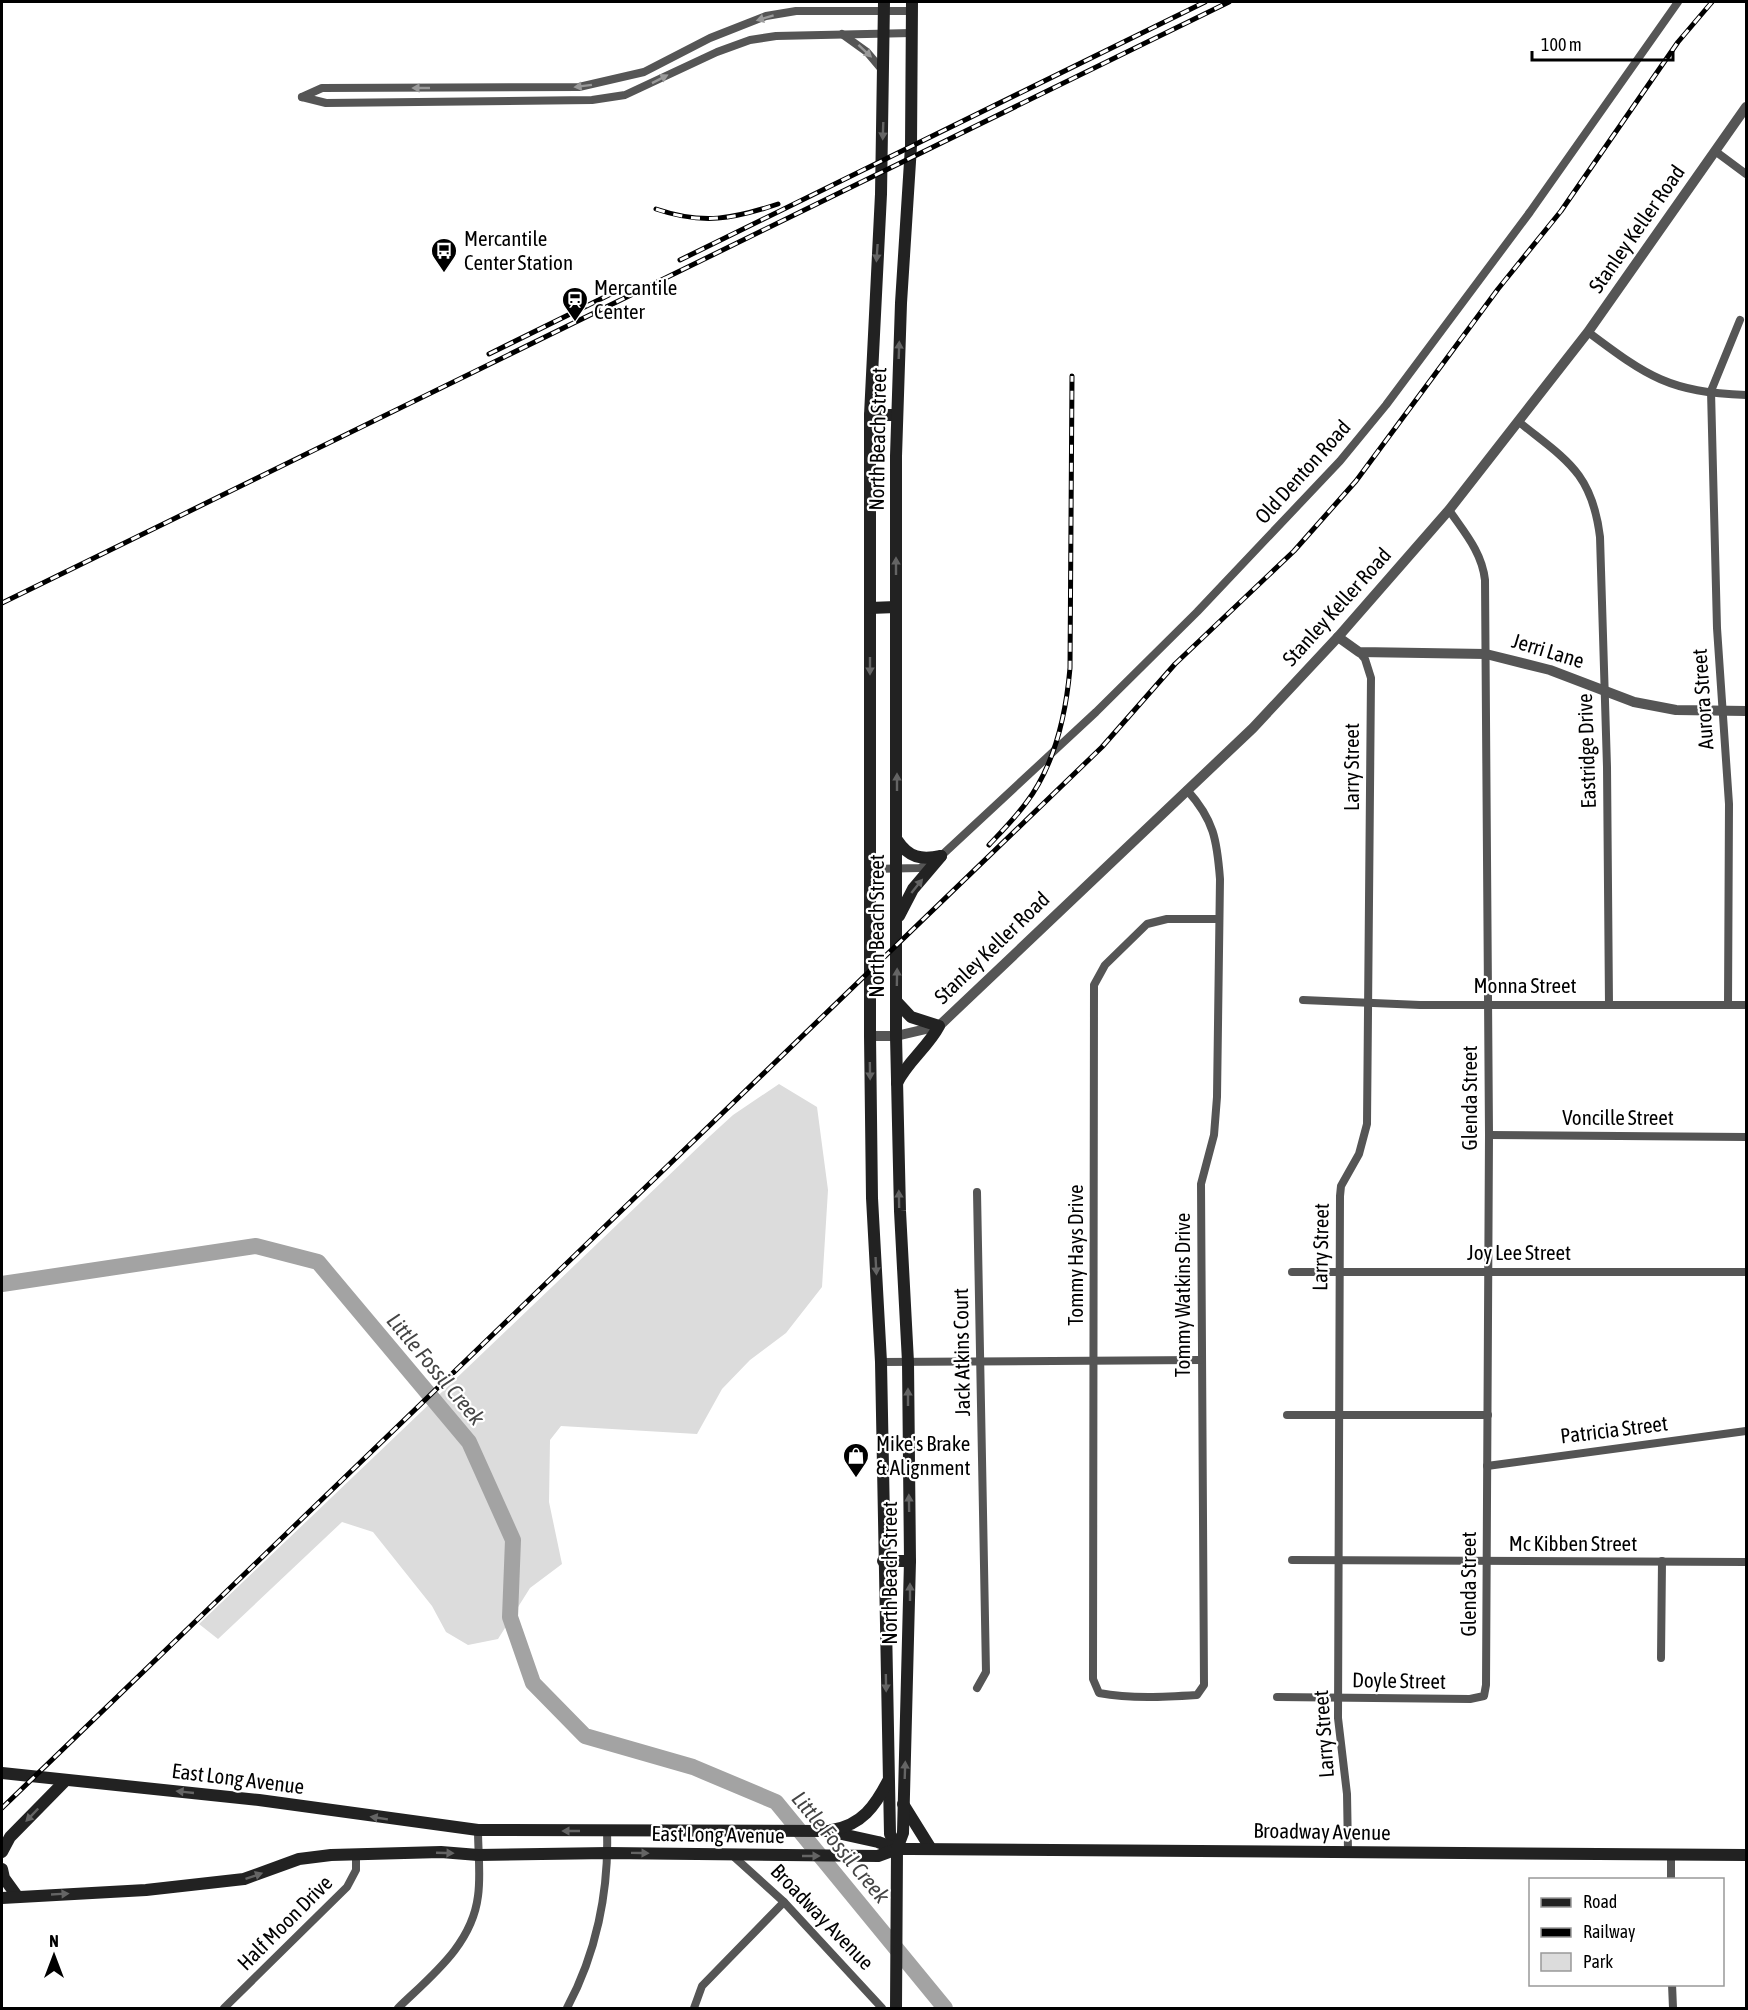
<svg xmlns="http://www.w3.org/2000/svg" width="1748" height="2010" font-family="'Asap Condensed',sans-serif">
<style>
.green{fill:#dcdcdc}
.lines{fill:none;stroke-linecap:round;stroke-linejoin:round}
.river{stroke:#a3a3a3;stroke-width:16}
.minor{stroke:#555;stroke-width:8}
.tertiary{stroke:#555;stroke-width:10}
.secondary{stroke:#222;stroke-width:12}
.rail-casing{stroke:#000;stroke-width:5}
.rail{stroke:#fff;stroke-width:3;stroke-dasharray:9;stroke-linecap:butt}
.oneway{fill:#999}
.oneway2{fill:#646464}
.labels{text-anchor:middle;stroke-width:4.5;stroke-linejoin:round;paint-order:stroke}
.street-label{font-size:21px;fill:#000;stroke:#fff}
.poi-label{font-size:21px;fill:#000;stroke:#fff;text-anchor:start}
.water-label{font-size:22px;font-style:italic;fill:#444;stroke:#fff}
</style>
<rect width="100%" height="100%" fill="#fff"/>
<!-- green -->
<polygon class="green" points="779,1084 817,1107 828,1190 822,1287 786,1333 750,1360 722,1389 697,1434 561,1426 550,1440 549,1502 562,1564 530,1588 498,1639 468,1645 446,1632 432,1606 373,1532 342,1522 218,1639 199,1624 710,1136 733,1115"/>
<g class="lines">
<!-- river -->
<polyline class="river" points="2,1284 256,1246 318,1262 469,1442 513,1540 510,1617 533,1683 585,1736 693,1767 776,1802 945,2008"/>
<!-- minor -->
<g class="minor">
<polyline points="842,34 867,52 883,71"/>
<polyline points="302,97 322,88 579,87 644,72 710,38 766,16 796,11 912,11"/>
<polyline points="302,97 326,103 592,100 625,95 717,52 750,40 776,36 912,33"/>
<polyline points="1715,151 1746,174"/>
<path d="M1588,332C1648,377 1669,392 1746,395"/>
<path d="M1519,422C1566,460 1592,472 1600,537L1607,767L1609,1005"/>
<path d="M1187,790C1214,820 1217,840 1220,879L1217,1097L1214,1135L1201,1184L1204,1685L1197,1695C1165,1697 1131,1699 1099,1693L1093,1679L1094,985L1105,965L1147,924L1167,919H1218"/>
<polyline points="870,869 920,868 941,856 1096,712 1197,612 1340,461 1386,405 1530,212 1678,2"/>
<polyline points="1303,1000 1420,1005 1746,1005"/>
<polyline points="1728,1005 1729,804 1717,628 1711,391 1740,320"/>
<polyline points="1489,1135 1746,1137"/>
<polyline points="977,1192 986,1672 977,1688"/>
<polyline points="1292,1272 1746,1272"/>
<polyline points="881,1362 1200,1360"/>
<polyline points="1287,1415 1488,1415"/>
<polyline points="1487,1466 1746,1431"/>
<polyline points="1292,1560 1746,1562"/>
<polyline points="1661,1658 1662,1561"/>
<path d="M1277,1697L1470,1699L1484,1696L1486,1685L1489,1135L1485,580C1482,552 1464,532 1449,510"/>
<polyline points="1348,1851 1347,1794 1338,1718 1340,1196 1341,1186 1359,1154 1367,1124 1371,678 1365,659 1359,652"/>
<polyline points="1671,1854 1671,1880"/>
<polyline points="732,1855 784,1902 882,2008"/>
<polyline points="1672,1984 1673,2008"/>
<polyline points="224,2008 347,1887 356,1870 356,1854"/>
<path d="M398,2008C431,1976 472,1945 478,1896C481,1875 478,1852 478,1830"/>
<path d="M567,2008C596,1954 609,1892 607,1831"/>
<polyline points="694,2008 702,1986 784,1902"/>
</g>
<!-- tertiary -->
<g class="tertiary">
<polyline points="1338,637 1359,652 1486,654 1550,670 1634,702 1676,710 1746,711"/>
<polyline points="870,1036 896,1036 939,1026 1253,728 1338,637 1449,510 1588,332 1746,107"/>
</g>
<!-- secondary -->
<g class="secondary">
<polyline points="884,2 881,194 870,415 870,1036 872,1198 881,1362 890,1834 897,1849"/>
<polyline points="870,415 896,415"/>
<polyline points="870,608 896,607"/>
<path d="M897,840C909,858 921,860 941,856"/>
<polyline points="899,916 913,889 941,856"/>
<path d="M897,1002L911,1017L939,1026C928,1047 908,1061 897,1083"/>
<polyline points="883,1561 910,1561"/>
<polyline points="2,1773 259,1800 478,1830 828,1831 878,1842 897,1849"/>
<polyline points="903,1804 931,1849"/>
<path d="M832,1830C862,1825 875,1806 888,1781"/>
<polyline points="2,1852 10,1837 66,1780"/>
<polyline points="2,1869 4,1878 17,1896"/>
<polyline points="2,1898 146,1890 244,1879 299,1859 331,1855 441,1852 478,1855 608,1853 878,1856 897,1849 911,1849 1746,1855"/>
<polyline points="896,2008 897,1849 903,1833 910,1561 908,1362 900,1211 896,1036 896,456 901,303 911,146 912,2"/>
</g>
<defs>
<g id="rail">
<path d="M656,209C703,225 733,219 778,204"/>
<polyline points="680,260 1205,2"/>
<polyline points="489,354 623,288"/>
<polyline points="2,603 1229,2"/>
<path d="M989,845C1002,831 1015,818 1026,803C1055,765 1066,714 1070,668L1072,376"/>
<polyline points="2,1808 1102,747 1175,664 1294,551 1356,481 1498,289 1561,211 1678,42 1712,2"/>
</g>
</defs>
<!-- rail casing -->
<use href="#rail" class="rail-casing"/>
<!-- rail -->
<use href="#rail" class="rail"/>
</g>
<!-- one-way arrows -->
<defs><path id="oneway-solid" d="M-6-.8H1V-3.2L6.5 0L1 3.2V.8H-6Z" transform="scale(1.5)"/></defs>
<g class="oneway">
<use href="#oneway-solid" transform="translate(765 18) rotate(163)"/>
<use href="#oneway-solid" transform="translate(865 51) rotate(43)"/>
<use href="#oneway-solid" transform="translate(660 79) rotate(-27)"/>
<use href="#oneway-solid" transform="translate(583 86) rotate(173)"/>
<use href="#oneway-solid" transform="translate(421 88) rotate(180)"/>
</g>
<g class="oneway2">
<use href="#oneway-solid" transform="translate(883 131) rotate(92)"/>
<use href="#oneway-solid" transform="translate(877 253) rotate(94)"/>
<use href="#oneway-solid" transform="translate(899 350) rotate(-88)"/>
<use href="#oneway-solid" transform="translate(896 566) rotate(-90)"/>
<use href="#oneway-solid" transform="translate(870 666) rotate(90)"/>
<use href="#oneway-solid" transform="translate(897 782) rotate(-90)"/>
<use href="#oneway-solid" transform="translate(917 886) rotate(-51)"/>
<use href="#oneway-solid" transform="translate(897 977) rotate(-89)"/>
<use href="#oneway-solid" transform="translate(870 1071) rotate(89)"/>
<use href="#oneway-solid" transform="translate(899 1199) rotate(-91)"/>
<use href="#oneway-solid" transform="translate(876 1266) rotate(87)"/>
<use href="#oneway-solid" transform="translate(908 1397) rotate(-90)"/>
<use href="#oneway-solid" transform="translate(909 1503) rotate(-91)"/>
<use href="#oneway-solid" transform="translate(910 1592) rotate(-90)"/>
<use href="#oneway-solid" transform="translate(886 1683) rotate(89)"/>
<use href="#oneway-solid" transform="translate(905 1770) rotate(-88)"/>
<use href="#oneway-solid" transform="translate(185 1792) rotate(-174)"/>
<use href="#oneway-solid" transform="translate(32 1815) rotate(134)"/>
<use href="#oneway-solid" transform="translate(379 1818) rotate(-171)"/>
<use href="#oneway-solid" transform="translate(571 1831) rotate(180)"/>
<use href="#oneway-solid" transform="translate(445 1853) rotate(2)"/>
<use href="#oneway-solid" transform="translate(640 1853) rotate(1)"/>
<use href="#oneway-solid" transform="translate(811 1856)"/>
<use href="#oneway-solid" transform="translate(254 1876) rotate(-19)"/>
<use href="#oneway-solid" transform="translate(60 1894) rotate(-3)"/>
</g>
<!-- icons -->
<defs>
<symbol id="bus-pin" viewBox="-11 -11 22 30"><path d="M0 17L-7.5 6A9.5 9.5 0 1 1 7.5 6Z" fill="#000" stroke="#fff"/><path d="M-5-6H5V4H4V6H2V4H-2V6H-4V4H-5ZM-3.5-4V0h7V-4ZM-3.5 1.2v1.5H-2V1.2ZM2 1.2v1.5H3.5V1.2Z" fill="#fff"/></symbol>
<symbol id="station-pin" viewBox="-11 -11 22 30"><path d="M0 17L-7.5 6A9.5 9.5 0 1 1 7.5 6Z" fill="#000" stroke="#fff"/><path d="M-3-6H3Q5-6 5-4V2Q5 4 3 4L4.5 6H3L1.5 4h-3L-3 6H-4.5L-3 4Q-5 4-5 2V-4Q-5-6-3-6ZM-3.5-4v3h7v-3ZM-3.5 1v1.5H-2V1ZM2 1v1.5H3.5V1Z" fill="#fff"/></symbol>
<symbol id="shop-pin" viewBox="-11 -11 22 30"><path d="M0 17L-7.5 6A9.5 9.5 0 1 1 7.5 6Z" fill="#000" stroke="#fff"/><path d="M-5-2.5h2.3a2.7 3.5 0 0 1 5.4 0H5L5.5 6h-11ZM-1.5-2.5h3a1.5 2.3 0 0 0-3 0Z" fill="#fff"/></symbol>
</defs>
<g fill-rule="evenodd">
<use href="#bus-pin" x="429" y="236" width="30" height="40"/>
<use href="#station-pin" x="560" y="285" width="30" height="40"/>
<use href="#shop-pin" x="841" y="1441" width="30" height="40"/>
</g>
<g class="labels">
<!-- street labels -->
<g class="street-label">
<text transform="translate(1637 229) rotate(-55)" y="7">Stanley Keller Road</text>
<text transform="translate(878 439) rotate(-89)" y="7">North Beach Street</text>
<text transform="translate(1303 472) rotate(-48)" y="7">Old Denton Road</text>
<text transform="translate(1337 607) rotate(-48)" y="7">Stanley Keller Road</text>
<text transform="translate(1548 651) rotate(17)" y="7">Jerri Lane</text>
<text transform="translate(1703 699) rotate(-94)" y="7">Aurora Street</text>
<text transform="translate(1587 751) rotate(-92)" y="7">Eastridge Drive</text>
<text transform="translate(1352 767) rotate(-90)" y="7">Larry Street</text>
<text transform="translate(877 926) rotate(-90)" y="7">North Beach Street</text>
<text transform="translate(992 948) rotate(-44)" y="7">Stanley Keller Road</text>
<text x="1525" y="993">Monna Street</text>
<text transform="translate(1470 1098) rotate(-90)" y="7">Glenda Street</text>
<text x="1618" y="1125">Voncille Street</text>
<text transform="translate(1321 1247) rotate(-89)" y="7">Larry Street</text>
<text x="1519" y="1260">Joy Lee Street</text>
<text transform="translate(1076 1255) rotate(-90)" y="7">Tommy Hays Drive</text>
<text transform="translate(1183 1295) rotate(-90)" y="7">Tommy Watkins Drive</text>
<text transform="translate(962 1352) rotate(-91)" y="7">Jack Atkins Court</text>
<text transform="translate(1614 1430) rotate(-7)" y="7">Patricia Street</text>
<text x="1573" y="1551">Mc Kibben Street</text>
<text transform="translate(890 1573) rotate(-90)" y="7">North Beach Street</text>
<text transform="translate(1469 1584) rotate(-90)" y="7">Glenda Street</text>
<text transform="translate(1399 1681) rotate(1)" y="7">Doyle Street</text>
<text transform="translate(1324 1734) rotate(-94)" y="7">Larry Street</text>
<text transform="translate(238 1779) rotate(7)" y="7">East Long Avenue</text>
<text transform="translate(1322 1832) rotate(1)" y="7">Broadway Avenue</text>
<text transform="translate(718 1835) rotate(1)" y="7">East Long Avenue</text>
<text transform="translate(822 1917) rotate(46)" y="7">Broadway Avenue</text>
<text transform="translate(285 1923) rotate(-45)" y="7">Half Moon Drive</text>
</g>
<!-- poi labels -->
<g class="poi-label">
<text x="464" y="246">Mercantile<tspan x="464" dy="24">Center Station</tspan></text>
<text x="594" y="295">Mercantile<tspan x="594" dy="24">Center</tspan></text>
<text x="876" y="1451">Mike's Brake<tspan x="876" dy="24">&amp; Alignment</tspan></text>
</g>
<!-- water labels -->
<g class="water-label">
<text transform="translate(436 1369) rotate(50)" y="8">Little Fossil Creek</text>
<text transform="translate(841 1847) rotate(50)" y="8">Little Fossil Creek</text>
</g>
</g>
<!-- border -->
<rect width="1748" height="2010" fill="none" stroke="#000000" stroke-width="6"/>
<!-- legend -->
<rect x="1529" y="1878" width="195" height="108" fill="#ffffff" stroke="#999999" stroke-width="1.5"/>
<rect x="1541" y="1898" width="30" height="9" fill="#222222" stroke="#999999" stroke-width="1.5"/>
<text x="1583" y="1908" font-size="18" fill="#000000">Road</text>
<rect x="1541" y="1928" width="30" height="9" fill="#000000" stroke="#999999" stroke-width="1.5"/>
<text x="1583" y="1938" font-size="18" fill="#000000">Railway</text>
<rect x="1541" y="1953" width="30" height="18" fill="#dcdcdc" stroke="#999999" stroke-width="1.5"/>
<text x="1583" y="1968" font-size="18" fill="#000000">Park</text>
<!-- north arrow -->
<g transform="translate(54 1956)" stroke="#ffffff" stroke-width="4.5" paint-order="stroke">
<path d="M0-4.5L10 22L0 15L-10 22Z" fill="#000000"/>
<text y="-9" font-size="16" font-weight="bold" text-anchor="middle" fill="#000000">N</text>
</g>
<!-- scale -->
<path d="M1532 51v9h141v-9" fill="none" stroke="#000000" stroke-width="3"/>
<text x="1541" y="51" font-size="18" fill="#000000" stroke="#ffffff" stroke-width="4.5" paint-order="stroke">100 m</text>
</svg>
